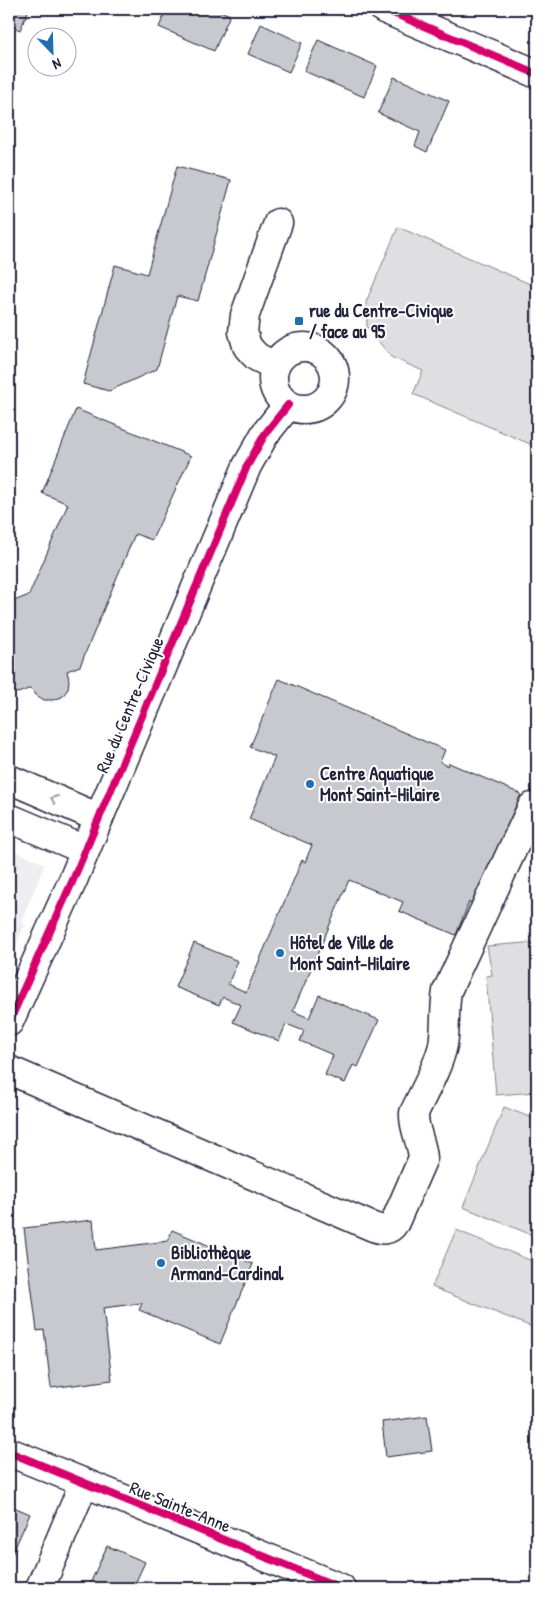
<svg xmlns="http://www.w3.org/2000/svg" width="546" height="1597" font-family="'Patrick Hand',sans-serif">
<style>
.built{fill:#eeeef1}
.green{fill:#dfdfe2;stroke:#80808e}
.building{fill:#c8c8cf;stroke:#22223b}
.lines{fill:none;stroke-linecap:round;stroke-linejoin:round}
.minor-casing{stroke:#22223b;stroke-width:31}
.minor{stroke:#fff;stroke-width:28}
.cycleway-casing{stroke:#fff;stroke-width:11}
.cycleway{stroke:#d6006c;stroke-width:8}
.oneway{stroke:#9c9ca7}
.poi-dot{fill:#1f6fb2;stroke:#fff;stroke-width:2}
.labels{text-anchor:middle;stroke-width:4;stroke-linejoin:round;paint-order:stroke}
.poi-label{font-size:18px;font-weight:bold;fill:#22223b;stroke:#fff;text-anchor:start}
.street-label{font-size:18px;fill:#22223b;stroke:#fff}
</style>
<rect width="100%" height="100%" fill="#fff"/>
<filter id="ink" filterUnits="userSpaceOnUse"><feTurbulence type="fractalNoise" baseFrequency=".02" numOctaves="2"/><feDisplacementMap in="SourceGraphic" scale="10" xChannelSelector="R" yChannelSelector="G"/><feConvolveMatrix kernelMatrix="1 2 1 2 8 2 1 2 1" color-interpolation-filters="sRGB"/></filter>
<g filter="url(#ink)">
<!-- built -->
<polygon class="built" points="9,849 45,864 21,922 27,926 23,928 9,964"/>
<!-- green -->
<g class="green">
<polygon points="398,227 537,287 537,447 413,394 423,371 391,357 367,327 366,302"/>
<polygon points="537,942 537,1092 496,1095 486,976 492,975 487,946"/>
<polygon points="504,1107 537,1120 537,1237 463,1207"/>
<polygon points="456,1230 537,1263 537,1329 432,1287"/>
</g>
<!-- building -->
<g class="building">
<polygon points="9,9 29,9 20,30 9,25"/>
<polygon points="167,9 215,9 230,15 214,51 159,27"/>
<polygon points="261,24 302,43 289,72 248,54"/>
<polygon points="318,40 377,66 364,97 304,71"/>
<polygon points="394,77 449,101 427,152 415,146 420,132 378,113"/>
<polygon points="177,166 231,180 198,301 177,296 157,369 109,391 83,384 115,265 147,274"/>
<polygon points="76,409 191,456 152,540 135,534 80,666 67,671 69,680 68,689 62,697 53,700 44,700 36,695 31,688 18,693 9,689 9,603 29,595 68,504 42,493"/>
<polygon points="279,679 445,750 440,762 448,766 449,763 521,794 474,904 469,902 456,935 399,911 403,902 349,880 293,1011 309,1018 319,995 379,1020 358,1067 353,1065 345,1083 325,1075 333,1055 300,1041 304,1031 286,1024 279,1041 233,1022 241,1005 223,997 219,1005 175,987 194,943 238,961 228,984 246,992 302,860 305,862 312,845 249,819 275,757 250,747"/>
<polygon points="93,1220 96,1250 168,1241 172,1230 253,1264 220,1344 139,1310 142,1303 103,1308 112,1380 51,1388 44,1330 37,1331 24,1228"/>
<polygon points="427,1416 432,1451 386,1457 382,1422"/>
<polygon points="9,1505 30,1514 9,1561"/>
<polygon points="107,1546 145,1562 133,1588 88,1588"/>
</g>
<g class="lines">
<defs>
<g id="minor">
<polyline points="384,9 537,74"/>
<circle cx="304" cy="378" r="31"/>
<polyline points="275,366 257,357 252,352 247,346 243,332 245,315 278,223"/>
<polyline points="9,779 99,818"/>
<polyline points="9,818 85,850"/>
<polyline points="9,1022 73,880 247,466 265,434 288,405"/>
<path d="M9,1070L373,1227C382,1230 389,1232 395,1222L423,1158C422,1142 413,1129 414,1113C424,1091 438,1068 443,1045C446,1027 444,1009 447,991L532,807"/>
<polyline points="9,1452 341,1588"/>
<polyline points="40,1588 84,1483"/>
</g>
</defs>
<!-- minor casing -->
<use href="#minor" class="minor-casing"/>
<!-- minor -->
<use href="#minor" class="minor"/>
<defs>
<g id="cycleway">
<polyline points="384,9 537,74"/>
<polyline points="9,1022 73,880 247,466 265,434 288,405"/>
<polyline points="9,1452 341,1588"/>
</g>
</defs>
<!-- cycleway casing -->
<use href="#cycleway" class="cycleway-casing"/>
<!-- cycleway -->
<use href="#cycleway" class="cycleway"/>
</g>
<!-- one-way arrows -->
<defs><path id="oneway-chevron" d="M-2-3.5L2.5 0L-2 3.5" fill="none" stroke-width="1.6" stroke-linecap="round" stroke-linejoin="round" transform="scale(1.25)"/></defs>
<use class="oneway" href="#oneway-chevron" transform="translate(54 799) rotate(-157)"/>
</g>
<!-- markers -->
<g class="poi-dot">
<rect x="294" y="316" width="10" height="10" rx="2.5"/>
<circle cx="310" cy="784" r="5"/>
<circle cx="280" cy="953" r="5"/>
<circle cx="161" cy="1263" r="5"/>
</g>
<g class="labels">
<!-- poi labels -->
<g class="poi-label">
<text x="309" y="317">rue du Centre-Civique<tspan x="309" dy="21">/ face au 95</tspan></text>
<text x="320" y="780">Centre Aquatique<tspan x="320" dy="21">Mont Saint-Hilaire</tspan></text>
<text x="290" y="949">Hôtel de Ville de<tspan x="290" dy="21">Mont Saint-Hilaire</tspan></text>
<text x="171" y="1259">Bibliothèque<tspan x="171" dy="21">Armand-Cardinal</tspan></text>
</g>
<!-- street labels -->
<g class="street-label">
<text transform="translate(130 705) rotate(-67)" y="6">Rue du Centre-Civique</text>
<text transform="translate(180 1507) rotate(22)" y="6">Rue Sainte-Anne</text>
</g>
</g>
<!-- margin -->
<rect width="546" height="1597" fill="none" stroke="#fff" stroke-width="30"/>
<rect x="15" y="15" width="516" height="1567" fill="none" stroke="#22223b" stroke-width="2" filter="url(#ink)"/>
<!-- north arrow -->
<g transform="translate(52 52) rotate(157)"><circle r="24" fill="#ffffff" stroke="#a7a7b1"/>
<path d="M0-4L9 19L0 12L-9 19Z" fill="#1f6fb2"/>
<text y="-8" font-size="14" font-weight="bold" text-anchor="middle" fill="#22223b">N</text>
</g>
</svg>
